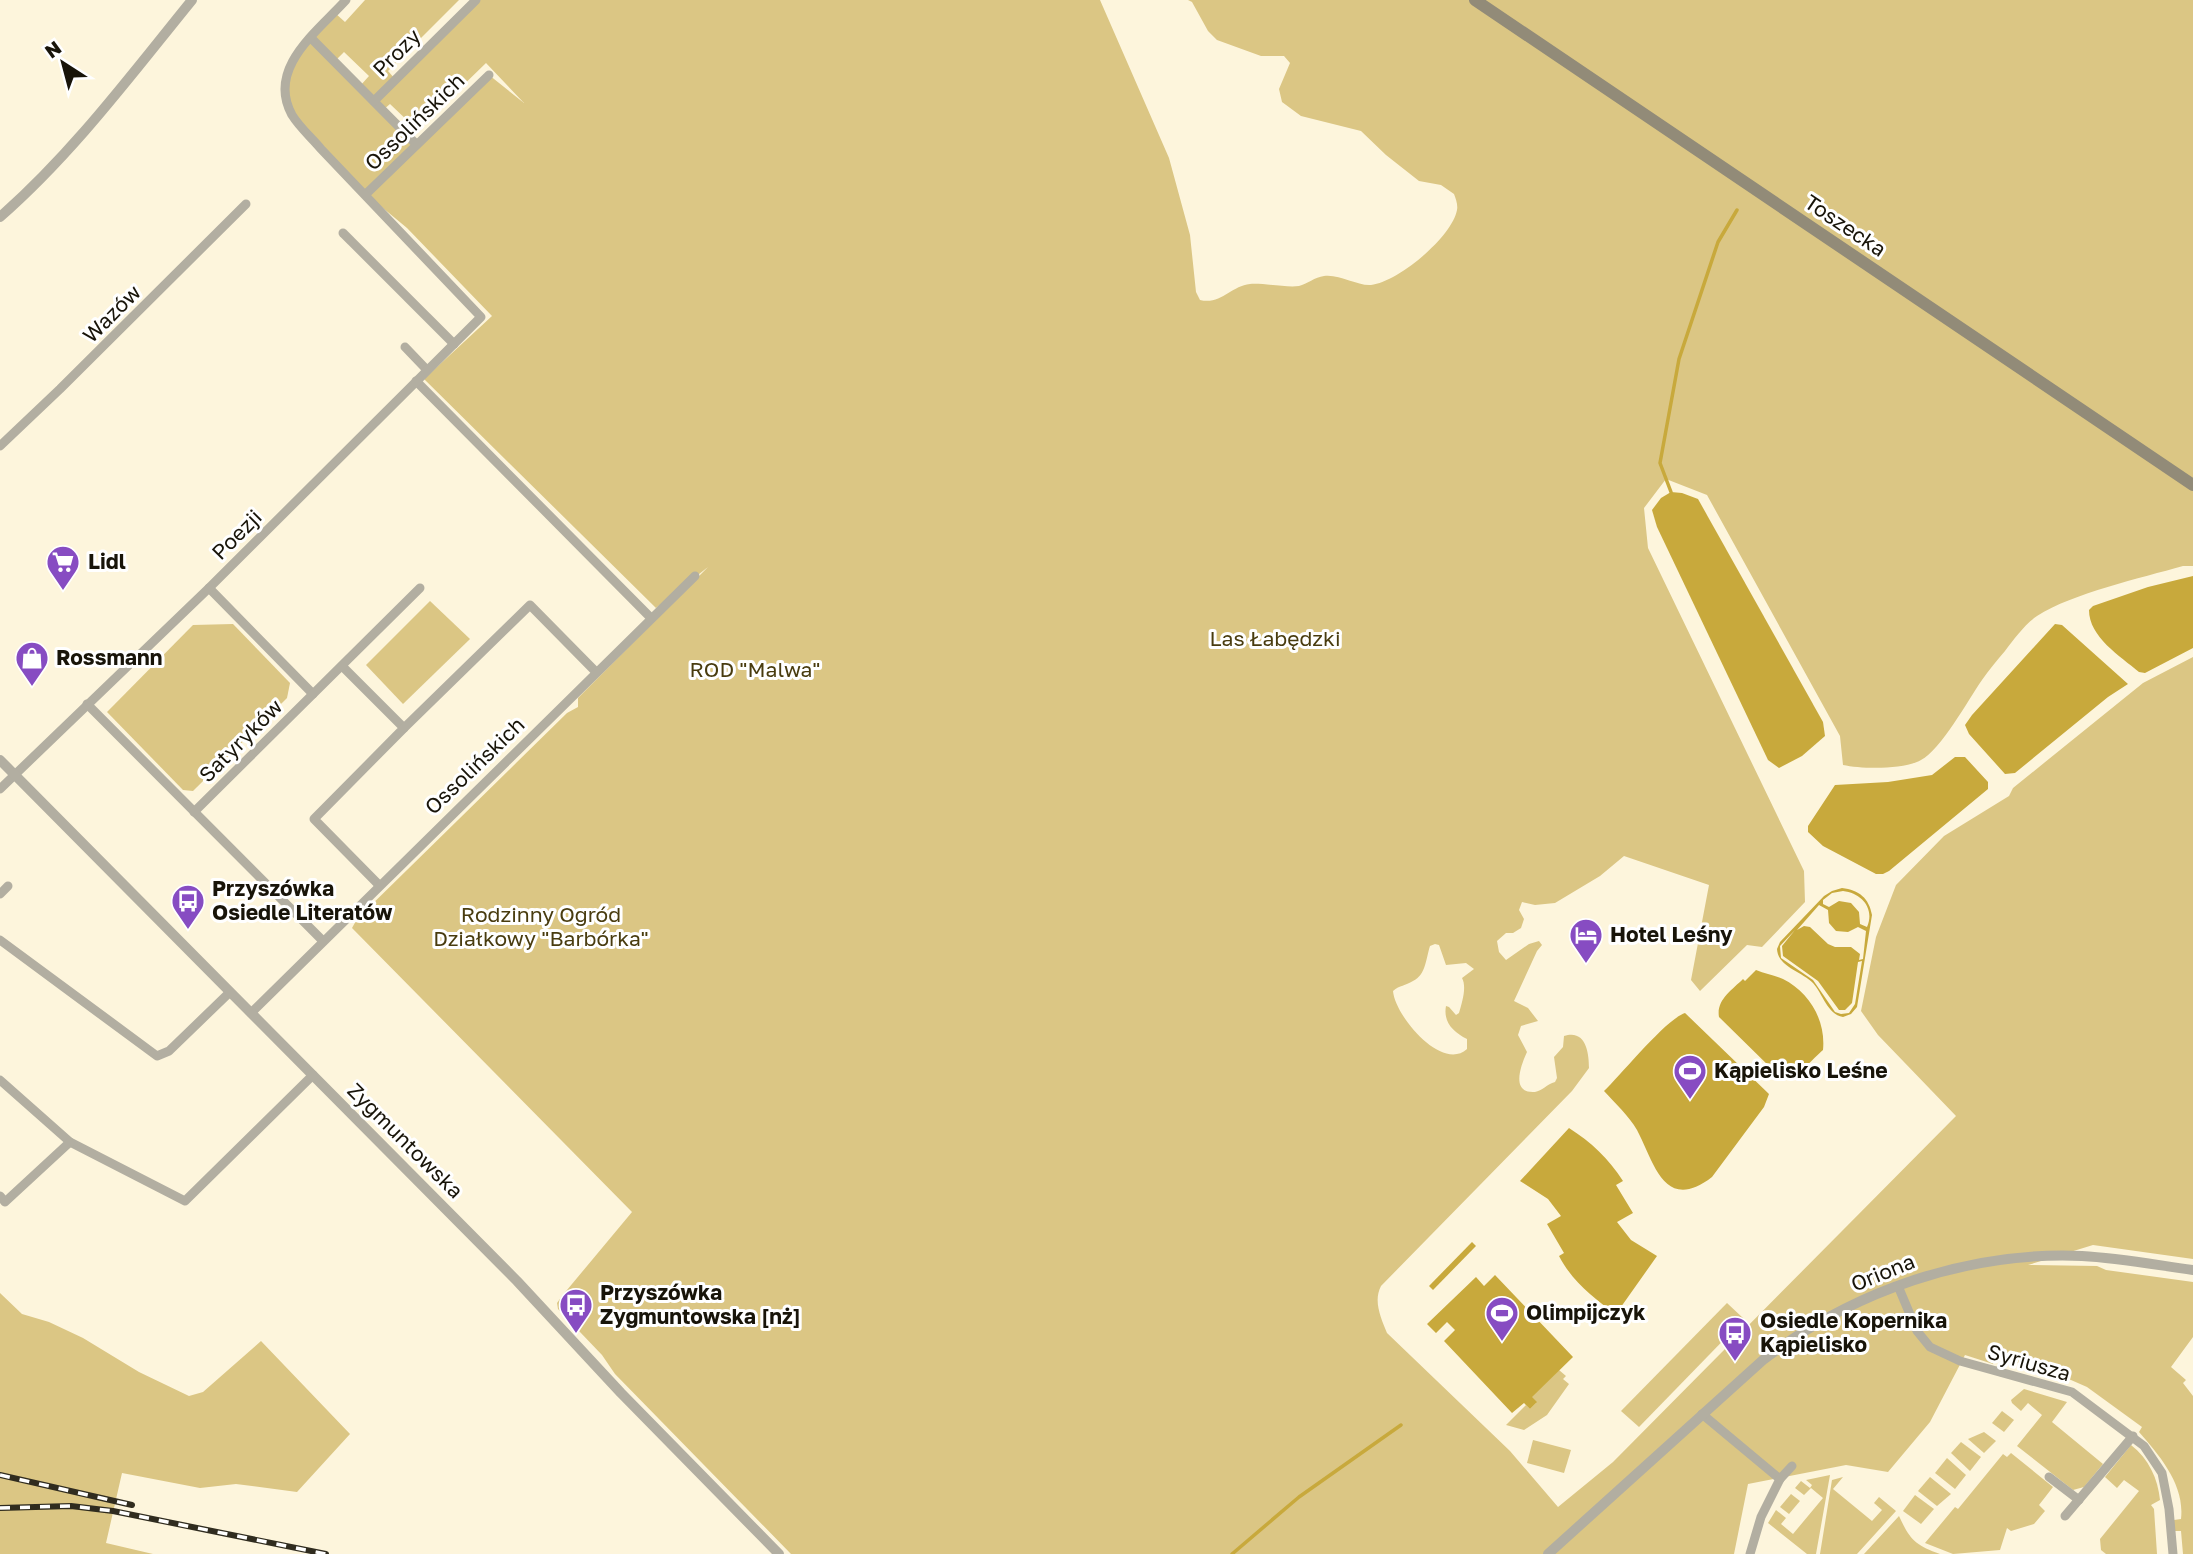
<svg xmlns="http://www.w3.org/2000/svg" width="2193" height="1554" font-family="'Golos Text',sans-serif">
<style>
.green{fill:#dbc684;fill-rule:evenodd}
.water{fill:#c8a93c;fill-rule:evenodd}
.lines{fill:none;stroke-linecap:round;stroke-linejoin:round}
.stream{stroke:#c8a93c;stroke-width:3.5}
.minor{stroke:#b2aea1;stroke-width:9}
.tertiary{stroke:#b2aea1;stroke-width:10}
.secondary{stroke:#928b78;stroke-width:12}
.rail-casing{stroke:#302c1f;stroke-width:6}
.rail{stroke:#fff;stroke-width:3.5;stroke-dasharray:10;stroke-linecap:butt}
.labels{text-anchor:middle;stroke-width:6;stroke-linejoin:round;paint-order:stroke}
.street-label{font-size:21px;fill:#181409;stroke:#fff}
.poi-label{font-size:21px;font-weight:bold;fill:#181409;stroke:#fff;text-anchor:start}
.park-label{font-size:21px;fill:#493c0f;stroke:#fff}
</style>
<rect width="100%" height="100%" fill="#fdf5dc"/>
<!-- green -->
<g class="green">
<path d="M365,0H459L388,71L395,79L476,0H1100L1169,158L1190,235L1196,292L1200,300C1221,305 1231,286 1250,284C1264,283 1288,288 1299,286C1307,284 1315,277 1324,276C1340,274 1357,286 1371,285C1398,282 1452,237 1457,210C1458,205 1456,199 1454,194L1441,185L1419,181L1386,155L1361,131L1301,116L1282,102L1279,89L1290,63L1284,56H1261L1217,40L1208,31L1192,2L1188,0H2193V566H2183C2141,578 2073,593 2037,616C2025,624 2014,639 2005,651C1997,660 1989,670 1982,680C1968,700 1941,750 1921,760C1903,770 1862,769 1843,765L1840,736L1707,495L1666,479L1644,508L1648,548L1804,871L1805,902L1762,947L1747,945L1700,991L1691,980L1709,885L1624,856L1600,876L1555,903L1535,905L1522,902L1519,910L1524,919L1521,928L1513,933H1506L1497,941L1499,952L1506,960L1529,944L1539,941L1542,945L1537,951L1514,1001L1528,1008L1538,1021L1521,1026L1518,1035L1527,1052C1522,1063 1509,1094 1535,1092C1542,1091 1547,1084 1555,1082L1557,1078L1554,1057L1563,1047L1564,1036C1586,1029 1589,1053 1589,1068L1572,1091L1381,1286C1373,1301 1381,1318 1387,1333L1510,1451L1558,1507L1613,1462L1956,1116L1878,1035L1861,1011L1876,937L1896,885L1944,836L2009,796L2013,788L2143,683L2193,657V1259L2093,1245L2028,1265L2097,1266L2106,1270L2193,1282V1337L2171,1367L2186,1380L2183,1383L2193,1396V1554H2183L2181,1531H2174V1520L2181,1519C2185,1485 2160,1456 2139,1432L2142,1427L2087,1387L2055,1373L1995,1357L1993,1364L1965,1355L1930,1422L1888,1472L1846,1465L1748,1484L1734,1554H791L615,1374L602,1355L558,1309L557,1303L562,1296L632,1212L352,928L357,919L567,713L578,707V698L708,567L656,608L424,379L492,316L407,228L366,194L297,122L285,87L300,49L335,13L345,22ZM344,52L369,76L360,86L335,61ZM486,63L524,103L489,75L417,144L410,137ZM390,104L411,124L404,131L383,110ZM1435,944L1439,945L1446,965L1466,963L1474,969L1462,978C1467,987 1462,1003 1459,1013L1456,1015L1449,1007L1446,1006C1443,1022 1453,1032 1467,1039V1049C1442,1072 1395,1016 1393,991C1400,985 1405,986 1413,981C1426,975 1426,958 1430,946Z"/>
<polygon points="430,601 470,639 403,704 366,665"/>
<polygon points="233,624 290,683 287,698 193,791 183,790 107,712 193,625"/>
<polygon points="0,1293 22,1314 49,1322 83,1338 139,1372 189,1396 203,1392 261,1341 350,1434 297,1492 236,1484 200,1488 122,1473 106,1543 153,1554 0,1554"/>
<polygon points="1727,1303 1744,1319 1639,1427 1621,1411"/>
<polygon points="1559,1370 1566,1376 1563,1379 1569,1384 1547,1415 1524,1430 1506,1425 1526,1405 1530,1409 1536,1403 1531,1397"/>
<polygon points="2024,1389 2067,1402 2052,1422 2103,1464 2084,1487 2073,1490 2017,1446 2042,1415 2028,1403 2021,1411 2012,1403 2011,1400"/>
<polygon points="2002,1411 2014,1420 2004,1432 1992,1423"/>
<polygon points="1984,1432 1996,1441 1984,1453 1968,1439"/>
<polygon points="1533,1440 1571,1450 1564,1473 1527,1463"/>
<polygon points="1961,1442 1981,1457 1970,1471 1951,1453"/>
<path d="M2131,1445C2149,1459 2158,1479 2160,1500L2151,1505L2154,1509L2157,1554H2106L2101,1550L2100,1539L2139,1491L2124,1480L2117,1488L2105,1477Z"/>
<polygon points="2011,1453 2053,1487 2039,1505 2045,1511 2034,1524 2011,1531 2007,1528 2000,1550 1953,1554 1925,1543 1955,1507 1958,1509 2003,1454 2007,1457"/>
<polygon points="1947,1458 1966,1475 1955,1489 1935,1473"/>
<polygon points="1830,1475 1816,1554 1807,1554 1768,1523 1776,1510 1786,1518 1781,1524 1793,1534 1823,1498 1811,1488 1804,1495 1795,1488 1801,1481 1810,1488 1812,1485 1806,1480"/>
<polygon points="1843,1477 1833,1489 1872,1521 1882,1510 1874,1503 1879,1497 1896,1511 1857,1554 1820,1554 1832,1480"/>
<polygon points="1930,1477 1951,1494 1937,1506 1918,1491"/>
<polygon points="1791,1494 1800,1501 1789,1514 1780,1507"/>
<polygon points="1915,1495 1934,1509 1921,1524 1903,1511"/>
<path d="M1899,1516C1910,1540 1915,1545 1940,1554H1864Z"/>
</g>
<!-- water -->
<g class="water">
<polygon points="1671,492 1682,493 1698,499 1823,722 1825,736 1802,756 1779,768 1768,760 1657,527 1652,510 1661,498"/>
<path d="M2193,576V648L2145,673L2139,672C2120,656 2089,637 2089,610L2093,606L2148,587Z"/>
<polygon points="2055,624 2062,625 2128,684 2108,697 2015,773 2005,774 1969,734 1965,725 1972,715"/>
<polygon points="1955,757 1965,757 1988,782 1988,789 1889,871 1883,874 1876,874 1823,846 1808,832 1808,826 1835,785 1888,782 1932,775"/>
<path d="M1842,888C1859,890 1869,898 1872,915L1857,1007L1851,1014L1843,1017C1827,1014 1823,994 1813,983C1801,971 1778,967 1777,949L1780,942L1824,896L1832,891ZM1843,891C1862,893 1875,909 1867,927L1860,924L1859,912L1851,903L1839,901L1829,907L1823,904V900L1832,893ZM1819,905L1828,910L1829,923L1836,931L1848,932L1858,927L1866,931L1863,959L1859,960L1860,954L1851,947H1835L1828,944L1810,927L1804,926L1797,930ZM1795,930L1782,946L1783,956L1818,981L1839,1010H1845L1852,1003L1858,962L1862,961L1855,1004L1849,1013L1841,1014L1835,1012L1813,980L1781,958L1780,946Z"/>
<path d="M1756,970C1765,974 1774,975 1783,979C1809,992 1826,1020 1823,1050C1810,1061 1794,1084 1776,1073L1719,1017C1716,1000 1732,990 1743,979L1745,981Z"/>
<path d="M1685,1013L1769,1094L1764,1107L1712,1177C1664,1214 1654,1162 1637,1130C1629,1116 1615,1103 1604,1091C1621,1075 1666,1019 1685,1013Z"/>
<path d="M1569,1128C1591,1142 1609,1159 1623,1181L1616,1185L1633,1213L1617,1222L1631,1240L1657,1256L1616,1314C1593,1298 1572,1281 1559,1256L1564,1253L1547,1224L1561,1216L1548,1199L1520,1181Z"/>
<polygon points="1472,1242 1476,1246 1433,1290 1429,1286"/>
<polygon points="1495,1275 1573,1357 1532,1397 1537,1402 1530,1409 1524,1403 1512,1413 1444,1341 1455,1330 1447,1322 1436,1333 1427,1324 1476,1277 1484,1286"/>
</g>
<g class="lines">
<!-- stream -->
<g class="stream">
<polyline points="1671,492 1660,463 1679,359 1718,242 1737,210"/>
<polyline points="1232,1554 1299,1497 1401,1425"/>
</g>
<!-- minor -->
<g class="minor">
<polyline points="311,38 416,144"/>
<polyline points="374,101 476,0"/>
<polyline points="366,194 489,75"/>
<polyline points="343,233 454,344"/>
<polyline points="405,347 427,370"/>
<polyline points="416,381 651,618"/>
<polyline points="0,446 60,389 246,204"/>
<polyline points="209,588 313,694"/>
<polyline points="342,666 404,728 314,819 379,885"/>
<polyline points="87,704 323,941"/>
<polyline points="404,728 530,605 596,672"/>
<path d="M0,789L209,588L481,317L321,149C312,138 300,128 292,115C266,68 318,31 346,0"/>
<polyline points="194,812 420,588"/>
<polyline points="0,894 8,886"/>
<polyline points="0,940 157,1056 169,1051 230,992"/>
<polyline points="251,1013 695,576"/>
<polyline points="0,1080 70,1142 185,1201 313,1075"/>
<polyline points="0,1196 5,1202 70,1142"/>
<polyline points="1898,1286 1917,1331 1930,1347 1960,1361 2072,1392 2144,1446 2162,1473 2169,1509 2173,1554"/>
<polyline points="1702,1414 1780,1479 1761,1517 1750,1554"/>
<polyline points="2049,1477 2079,1500"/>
<polyline points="1780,1479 1792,1466"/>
<polyline points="2065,1516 2133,1436"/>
</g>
<!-- tertiary -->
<g class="tertiary">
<path d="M0,217C73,153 131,75 192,0"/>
<polyline points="0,760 517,1281 621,1393 779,1554"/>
<path d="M1548,1554L1763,1360C1853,1291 1968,1251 2082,1256C2119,1258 2156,1265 2193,1270"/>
</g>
<!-- secondary -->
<polyline class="secondary" points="1475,0 2193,485"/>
<defs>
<g id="rail">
<polyline points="0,1475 132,1505"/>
<polyline points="0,1508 71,1506 113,1511 326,1554"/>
</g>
</defs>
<!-- rail casing -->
<use href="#rail" class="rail-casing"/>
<!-- rail -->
<use href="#rail" class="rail"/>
</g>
<!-- icons -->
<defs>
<symbol id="supermarket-pin" viewBox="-11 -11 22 30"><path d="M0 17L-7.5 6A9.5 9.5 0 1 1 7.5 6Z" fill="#874cc2" stroke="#fff"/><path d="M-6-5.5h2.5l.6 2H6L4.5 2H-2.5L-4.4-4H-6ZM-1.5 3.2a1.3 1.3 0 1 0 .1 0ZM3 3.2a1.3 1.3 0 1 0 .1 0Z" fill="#fff"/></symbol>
<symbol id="shop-pin" viewBox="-11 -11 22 30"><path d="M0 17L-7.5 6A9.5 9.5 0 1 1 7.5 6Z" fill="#874cc2" stroke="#fff"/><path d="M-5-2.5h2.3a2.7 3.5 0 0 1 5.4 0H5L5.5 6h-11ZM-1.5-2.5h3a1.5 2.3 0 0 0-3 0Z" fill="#fff"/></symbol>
<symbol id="bus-pin" viewBox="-11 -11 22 30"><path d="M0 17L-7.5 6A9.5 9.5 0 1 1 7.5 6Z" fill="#874cc2" stroke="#fff"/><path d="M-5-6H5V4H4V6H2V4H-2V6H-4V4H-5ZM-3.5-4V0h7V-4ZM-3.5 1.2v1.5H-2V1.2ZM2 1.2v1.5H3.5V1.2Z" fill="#fff"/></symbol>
<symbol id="hotel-pin" viewBox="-11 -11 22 30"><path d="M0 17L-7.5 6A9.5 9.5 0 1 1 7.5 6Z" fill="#874cc2" stroke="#fff"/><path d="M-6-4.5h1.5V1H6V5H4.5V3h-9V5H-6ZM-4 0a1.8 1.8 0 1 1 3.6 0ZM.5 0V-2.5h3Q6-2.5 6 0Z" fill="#fff"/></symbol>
<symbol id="stadium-pin" viewBox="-11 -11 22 30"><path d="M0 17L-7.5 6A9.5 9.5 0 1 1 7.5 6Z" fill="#874cc2" stroke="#fff"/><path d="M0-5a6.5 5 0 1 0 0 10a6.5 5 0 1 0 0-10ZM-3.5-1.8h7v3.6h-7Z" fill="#fff"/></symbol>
</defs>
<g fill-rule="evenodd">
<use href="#supermarket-pin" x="44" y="543" width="38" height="52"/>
<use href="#shop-pin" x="13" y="639" width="38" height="52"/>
<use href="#bus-pin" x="169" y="882" width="38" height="52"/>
<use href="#hotel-pin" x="1567" y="916" width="38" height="52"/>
<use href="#stadium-pin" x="1671" y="1052" width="38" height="52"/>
<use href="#bus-pin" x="557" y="1286" width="38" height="52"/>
<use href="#stadium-pin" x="1483" y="1294" width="38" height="52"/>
<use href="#bus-pin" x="1716" y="1314" width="38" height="52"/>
</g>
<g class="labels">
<!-- street labels -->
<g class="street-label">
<text transform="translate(397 53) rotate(-45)" y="7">Prozy</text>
<text transform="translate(415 122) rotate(-44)" y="7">Ossolińskich</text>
<text transform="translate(1845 226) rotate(34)" y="7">Toszecka</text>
<text transform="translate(112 314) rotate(-45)" y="7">Wazów</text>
<text transform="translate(237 535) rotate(-45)" y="7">Poezji</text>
<text transform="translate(241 741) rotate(-45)" y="7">Satyryków</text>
<text transform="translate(475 766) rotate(-44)" y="7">Ossolińskich</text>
<text transform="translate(405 1141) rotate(45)" y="7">Zygmuntowska</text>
<text transform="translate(1883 1273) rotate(-22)" y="7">Oriona</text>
<text transform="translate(2029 1363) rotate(16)" y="7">Syriusza</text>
</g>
<!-- poi labels -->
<g class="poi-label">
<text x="88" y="569">Lidl</text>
<text x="56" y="665">Rossmann</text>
<text x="212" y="896">Przyszówka<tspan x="212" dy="24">Osiedle Literatów</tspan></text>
<text x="1610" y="942">Hotel Leśny</text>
<text x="1714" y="1078">Kąpielisko Leśne</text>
<text x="600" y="1300">Przyszówka<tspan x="600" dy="24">Zygmuntowska [nż]</tspan></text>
<text x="1526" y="1320">Olimpijczyk</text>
<text x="1760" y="1328">Osiedle Kopernika<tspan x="1760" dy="24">Kąpielisko</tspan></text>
</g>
<!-- park labels -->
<g class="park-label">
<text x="1275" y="646">Las Łabędzki</text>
<text x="755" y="677">ROD "Malwa"</text>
<text x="541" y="922">Rodzinny Ogród<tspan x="541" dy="24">Działkowy "Barbórka"</tspan></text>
</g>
</g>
<!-- north arrow -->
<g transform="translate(63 63) rotate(324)" stroke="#ffffff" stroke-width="5" paint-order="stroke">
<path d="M0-5L12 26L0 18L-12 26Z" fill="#181409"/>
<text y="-10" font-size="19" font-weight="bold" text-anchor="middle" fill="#181409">N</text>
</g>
</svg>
